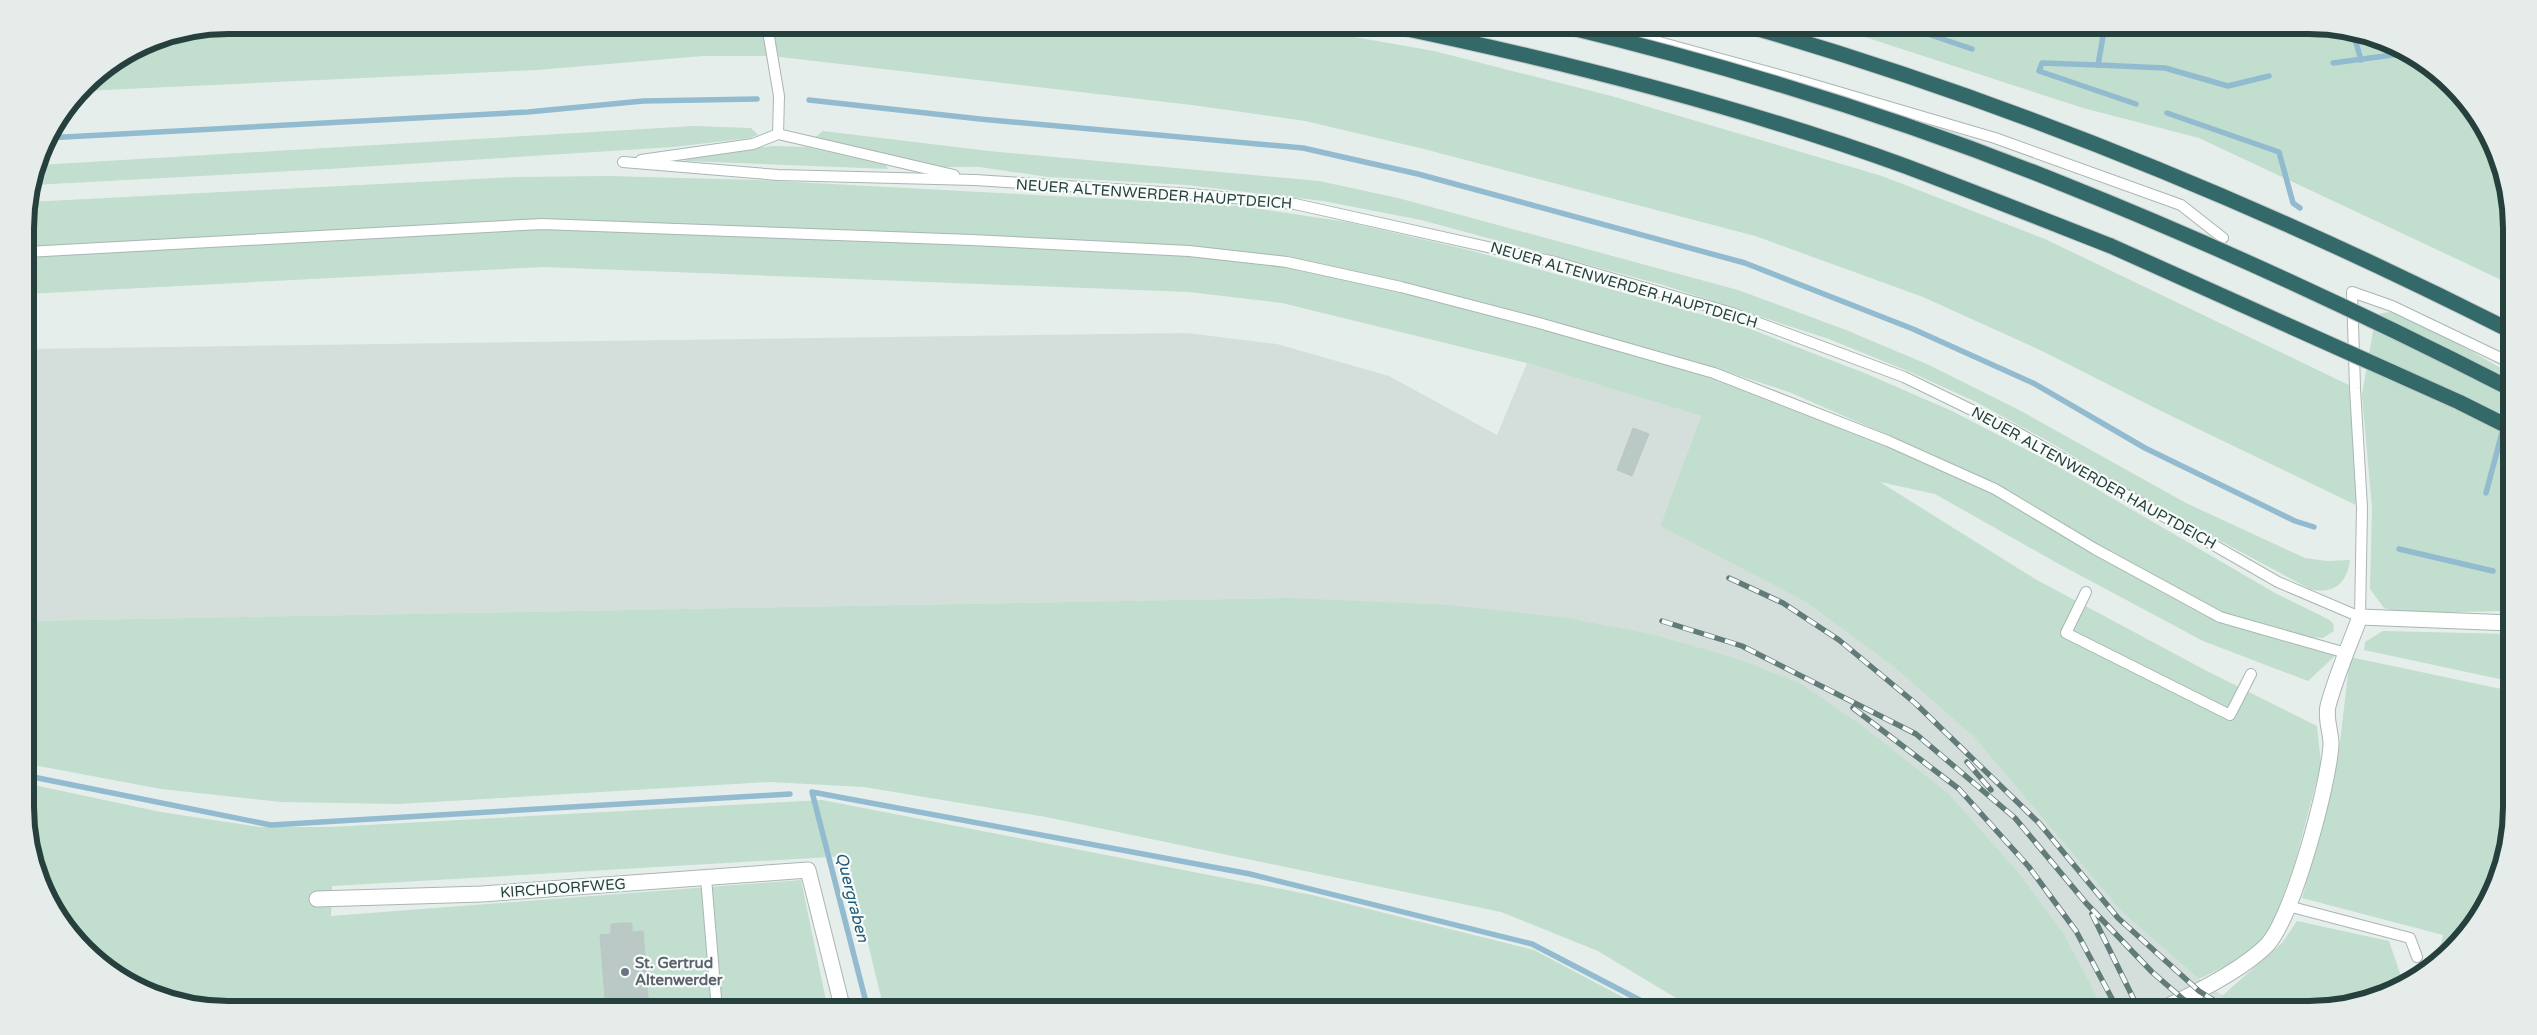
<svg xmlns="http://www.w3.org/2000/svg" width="2537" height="1035" font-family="'Varela Round',sans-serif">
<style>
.built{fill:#d4dedb}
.green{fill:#c1dece}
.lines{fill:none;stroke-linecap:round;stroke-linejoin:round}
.stream{stroke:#92bbcf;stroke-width:5.5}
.building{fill:#bbc9c6;stroke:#b9c8c4}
.service-casing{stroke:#a9b6b4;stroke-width:12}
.minor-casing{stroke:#a9b6b4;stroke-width:17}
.motorway-casing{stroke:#c2cac9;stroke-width:17}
.service{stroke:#fff;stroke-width:10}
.minor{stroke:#fff;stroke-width:15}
.motorway{stroke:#336a69;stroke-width:15}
.rail-casing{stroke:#617b78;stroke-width:5.5}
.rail{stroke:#f7fbf9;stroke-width:4;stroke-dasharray:11;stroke-linecap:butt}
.motorway-bridge-casing{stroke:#c2cac9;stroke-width:17;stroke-linecap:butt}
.motorway-bridge{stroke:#336a69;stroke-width:15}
.worship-dot{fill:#6b7280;stroke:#f7fbf9;stroke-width:2}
.labels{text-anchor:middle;stroke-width:4.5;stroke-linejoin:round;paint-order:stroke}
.street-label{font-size:15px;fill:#26403d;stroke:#f7fbf9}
.worship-label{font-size:15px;font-weight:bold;fill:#5b616d;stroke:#f7fbf9;text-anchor:start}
.water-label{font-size:16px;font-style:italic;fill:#225b79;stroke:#f7fbf9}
.rim{fill:none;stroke:#26403d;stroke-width:6}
</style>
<rect width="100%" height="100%" fill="#e6eeec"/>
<!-- built -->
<polygon class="built" points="1187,333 1277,344 1389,376 1497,435 1527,363 1701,416 1660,526 1806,602 1893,666 1974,737 2122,912 2206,985 2246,1010 2104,1010 2064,934 2019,873 1950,795 1286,598 28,621 26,349"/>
<!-- green -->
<g class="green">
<polygon points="227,25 1286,25 1434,51 1615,97 1882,176 2045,239 2355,388 2362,508 2161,411 2042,351 1923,297 1755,236 1420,148 1305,121 1192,105 772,56 703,56 537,70 82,91 94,75 150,40"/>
<polygon points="1828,25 2310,25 2375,36 2433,67 2470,104 2496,150 2510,201 2510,284 2199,138 2083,108"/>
<polygon points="694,126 751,128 758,135 750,138 673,147 328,169 33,185 39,165"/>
<path d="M823,131L989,151L1319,181L1398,198L1738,290L1846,330L1929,365L2021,411L2186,503L2305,558L2327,561L2350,560C2347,583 2334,595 2310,589L2159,508L2048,441L1974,401L1910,372L1829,339L1663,285L1421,220L1323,201L1187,185L1048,177L979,167H944L814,138Z"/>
<polygon points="773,146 807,147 886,165 888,169 686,161 683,159 684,156"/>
<polygon points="608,176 756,180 1240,206 1347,222 1469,250 1740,325 1867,374 1952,411 2052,463 2275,593 2328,619 2333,623 2334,631 2323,638 2312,637 2221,612 2180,593 1987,482 1929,453 1789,392 1706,365 1405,283 1105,242 606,221 536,222 26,248 25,214 28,202 516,177"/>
<polygon points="542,224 972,240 1287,262 1714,373 1995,489 2220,617 2337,654 2308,681 2203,641 2057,563 1935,494 1880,482 2035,579 2205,670 2317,726 2321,764 2295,863 2276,916 2265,940 2230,964 2199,979 2122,912 1974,737 1893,666 1806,602 1660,526 1701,416 1527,363 1282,303 1189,292 543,267 26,294 26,252"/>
<polygon points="2390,312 2401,314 2450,339 2511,374 2511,611 2401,613 2384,608 2370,589 2372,508 2362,395 2376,314"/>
<polygon points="1286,598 1448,605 1567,618 1654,635 1738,659 1801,684 1861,725 1950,795 2019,873 2064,934 2104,1010 1696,1010 1598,951 1501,912 1046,817 864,787 770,782 398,804 281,802 161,789 28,764 28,621"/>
<polygon points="2383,631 2511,634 2510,676 2504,680 2364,650 2365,642"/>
<polygon points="2350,657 2511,691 2512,808 2501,873 2470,931 2436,965 2443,935 2302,898 2322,828 2338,759"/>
<polygon points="29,784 161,812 260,827 331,827 822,800 1312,895 1534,950 1647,1010 884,1010 847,856 332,886 331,916 801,880 828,1010 227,1010 162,999 115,976 75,941 46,897 29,847"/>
<polygon points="2297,921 2389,941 2402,979 2409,981 2375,999 2323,1010 2246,1010 2222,996 2282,943"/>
</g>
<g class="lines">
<!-- stream -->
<g class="stream">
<polyline points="2105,25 2098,65 2042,63 2039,71 2136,104"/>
<polyline points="1913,29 1972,49"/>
<polyline points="2353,32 2361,60"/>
<polyline points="2333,63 2407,53"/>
<polyline points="2098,65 2165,68 2228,86 2269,76"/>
<polyline points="809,100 980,119 1303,148 1418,174 1745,263 1913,329 2033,383 2145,448 2295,521 2314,527"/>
<polyline points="2167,113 2279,152 2293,203 2300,208"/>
<polyline points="46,138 528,112 643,101 757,99"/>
<polyline points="2486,493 2504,425"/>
<polyline points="2399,549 2493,571"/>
<polyline points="28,776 271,825 790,794"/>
<polyline points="868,1010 812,792 1250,874 1532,944 1659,1010"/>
</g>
</g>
<!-- building -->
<g class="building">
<polygon points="1633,428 1649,434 1632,476 1617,470"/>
<polygon points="622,923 632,923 632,932 643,931 649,1010 606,1010 600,935 611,934 611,924"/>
</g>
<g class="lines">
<defs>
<g id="service">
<polyline points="767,25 779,96 778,134"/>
<polyline points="1597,25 1801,81 1995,138 2181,205 2223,238"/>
<polyline points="641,160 753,144 778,134 954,175"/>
<polyline points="623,162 778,175 975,180 1191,194 1295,204 1555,262 1732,313 1904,377 2015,431 2278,582 2360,617 2362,508 2355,388 2352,292 2392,306 2511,363"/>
<polyline points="26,252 542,224 972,240 1189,251 1287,262 1401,287 1539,323 1714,373 1888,441 1995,489 2095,549 2220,617 2346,653"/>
<polyline points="2086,592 2066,633 2230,715 2251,674"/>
<polyline points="706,878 717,1010"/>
<polyline points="2288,906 2410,938 2417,957"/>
</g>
<g id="minor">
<polyline points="317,899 482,894 808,870 843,1010"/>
<path d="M2160,1010C2192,995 2243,970 2267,945C2293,917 2329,784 2331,744C2331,732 2325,718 2328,706C2336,676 2349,646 2360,617L2511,623"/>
</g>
<g id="motorway">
<path d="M1388,25C1563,61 1737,105 1905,166C1974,192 2042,219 2111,246"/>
<path d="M1745,25C2009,101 2266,207 2511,331"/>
</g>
</defs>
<!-- service casing -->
<use href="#service" class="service-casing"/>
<!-- minor casing -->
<use href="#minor" class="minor-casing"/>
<!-- motorway casing -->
<use href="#motorway" class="motorway-casing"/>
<!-- service -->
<use href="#service" class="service"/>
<!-- minor -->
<use href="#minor" class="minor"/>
<!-- motorway -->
<use href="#motorway" class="motorway"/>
<defs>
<g id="rail">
<polyline points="1729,578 1783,603 1839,640 1915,703 2039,823 2118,918 2199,991 2229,1010"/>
<polyline points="1662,621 1742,646 1916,734 2015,818 2086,903 2152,972 2183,999 2201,1010"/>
<polyline points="1853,708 1959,789 2029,867 2076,931 2118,1010"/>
<polyline points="1967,762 1991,790"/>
<polyline points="2092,914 2139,1010"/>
</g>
</defs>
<!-- rail casing -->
<use href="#rail" class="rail-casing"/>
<!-- rail -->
<use href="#rail" class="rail"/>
<defs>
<g id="motorway-bridge">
<path d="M1560,25C1730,66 1900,118 2063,184C2216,245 2364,314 2511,389"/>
<polyline points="2111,246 2459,402 2511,428"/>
</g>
</defs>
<!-- motorway-bridge casing -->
<use href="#motorway-bridge" class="motorway-bridge-casing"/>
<!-- motorway-bridge -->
<use href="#motorway-bridge" class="motorway-bridge"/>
</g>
<!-- markers -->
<circle class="worship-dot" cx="625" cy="972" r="5"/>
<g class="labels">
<!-- street labels -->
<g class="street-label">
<text transform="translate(1154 194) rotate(4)" y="5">NEUER ALTENWERDER HAUPTDEICH</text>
<text transform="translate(1624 285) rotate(16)" y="5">NEUER ALTENWERDER HAUPTDEICH</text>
<text transform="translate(2094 478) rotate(29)" y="5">NEUER ALTENWERDER HAUPTDEICH</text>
<text transform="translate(563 888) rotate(-4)" y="5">KIRCHDORFWEG</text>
</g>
<!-- worship labels -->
<g class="worship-label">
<text x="635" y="968">St. Gertrud<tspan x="635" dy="17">Altenwerder</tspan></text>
</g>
<!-- water labels -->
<g class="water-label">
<text transform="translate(853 897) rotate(76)" y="6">Quergraben</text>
</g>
</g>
<!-- crop -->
<path d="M0 0H2537V1035H0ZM228 34H2309A194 194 0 0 1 2503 228V807A194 194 0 0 1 2309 1001H228A194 194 0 0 1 34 807V228A194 194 0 0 1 228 34Z" fill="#e6ecea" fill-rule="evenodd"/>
<path class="rim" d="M228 34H2309A194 194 0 0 1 2503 228V807A194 194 0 0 1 2309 1001H228A194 194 0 0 1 34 807V228A194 194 0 0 1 228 34Z"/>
</svg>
